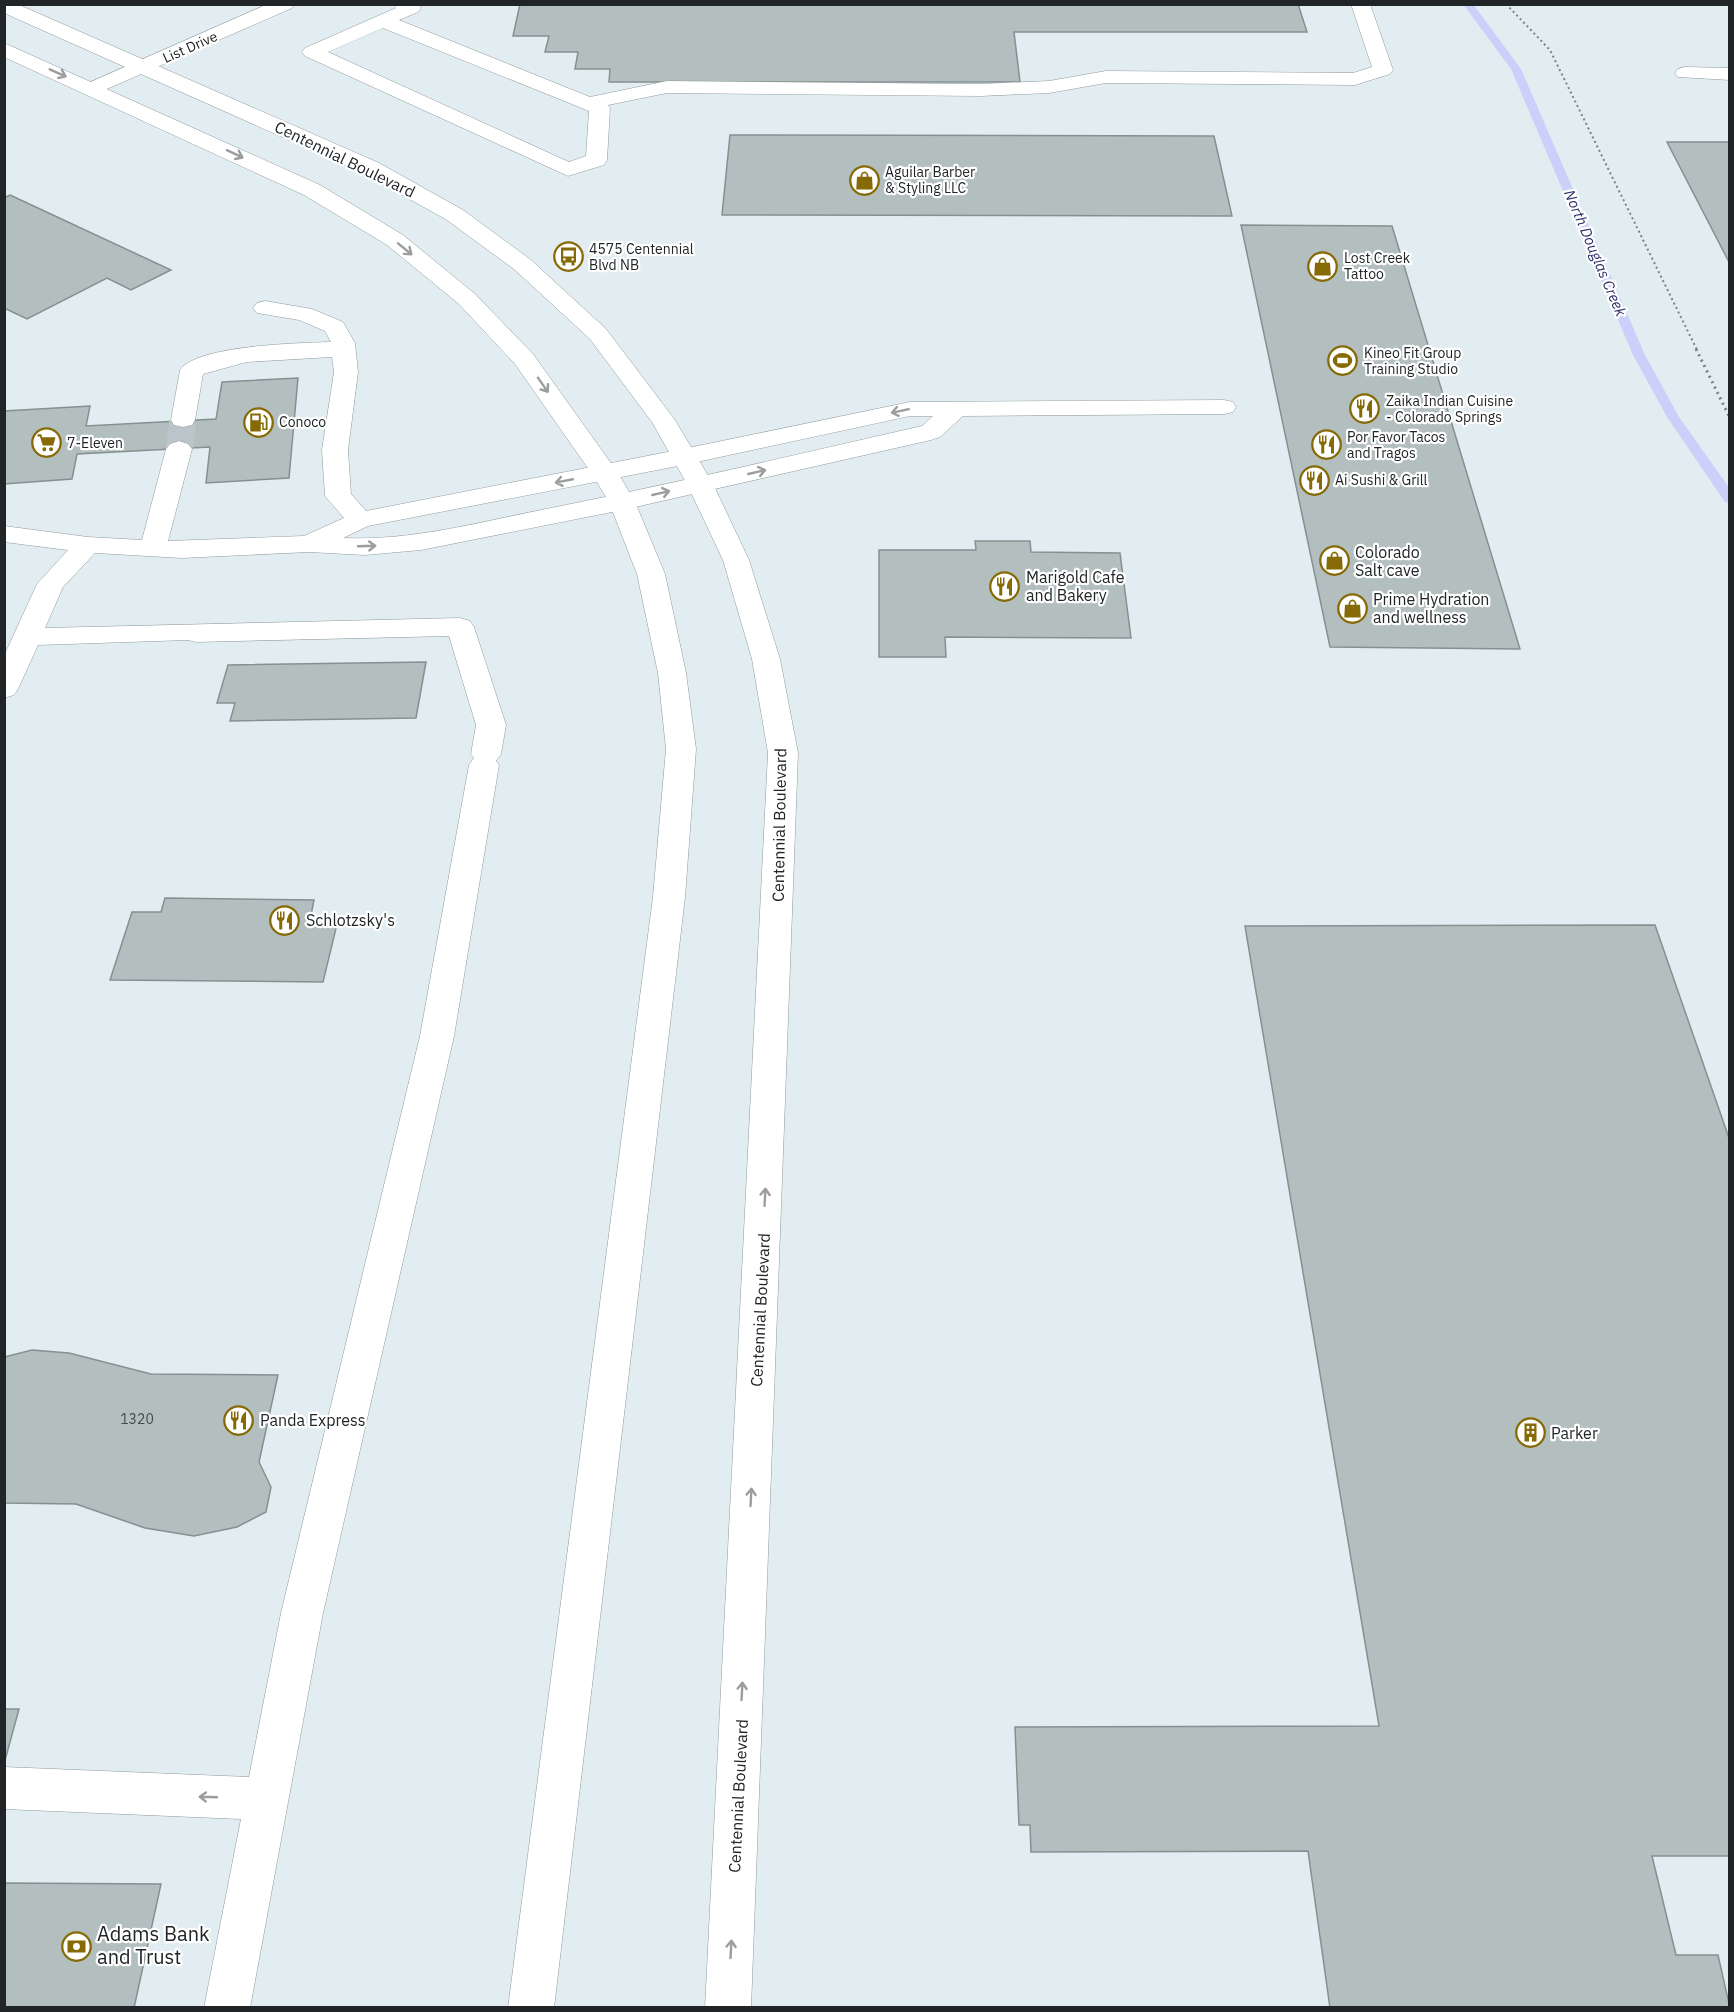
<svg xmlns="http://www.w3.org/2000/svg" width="1734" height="2012" font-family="'IBM Plex Sans',sans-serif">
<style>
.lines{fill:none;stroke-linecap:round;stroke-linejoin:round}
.stream{fill:#cad0f9;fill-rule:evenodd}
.building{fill:#b3bebe;stroke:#859090;stroke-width:1.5}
.minor-tunnel{stroke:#bbc5c9;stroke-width:27;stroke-dasharray:27 14;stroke-linecap:butt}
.minor-casing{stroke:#909a9e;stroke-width:1}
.major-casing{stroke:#909a9e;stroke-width:1}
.path-far1{stroke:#7b8285;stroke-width:2;stroke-dasharray:2 3;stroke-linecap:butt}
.path{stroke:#7b8285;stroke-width:3;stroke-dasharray:2 4;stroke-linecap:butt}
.minor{fill:#fff;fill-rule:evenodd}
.major{fill:#fff;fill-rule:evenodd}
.oneway{stroke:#9b9d9e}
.labels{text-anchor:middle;stroke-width:4.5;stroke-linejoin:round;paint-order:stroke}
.far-street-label{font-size:14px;fill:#212527;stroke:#fff}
.far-poi-label{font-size:14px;fill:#212527;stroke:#fff;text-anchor:start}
.number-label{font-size:14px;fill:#464b4d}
.far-water-label{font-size:15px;font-style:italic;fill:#2c2e69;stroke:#fff}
.street-label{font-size:16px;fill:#212527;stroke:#fff}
.poi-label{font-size:16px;fill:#212527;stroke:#fff;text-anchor:start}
.near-poi-label{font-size:20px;fill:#212527;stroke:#fff;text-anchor:start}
</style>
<rect width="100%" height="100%" fill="#e2edf1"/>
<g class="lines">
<!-- stream -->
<polygon class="stream" points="1463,4 1473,4 1521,69 1645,355 1679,417 1730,489 1730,503 1725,502 1667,417 1633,355 1511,69"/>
</g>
<!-- building -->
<g class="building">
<polygon points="520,4 1298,4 1307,32 1014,32 1020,82 609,82 610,69 575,69 578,52 545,52 549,36 513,36"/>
<polygon points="730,135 1214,136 1232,216 722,215"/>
<polygon points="1667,142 1730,142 1730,264"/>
<polygon points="10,195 171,270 131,290 107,278 27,319 4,308 4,198"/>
<polygon points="1241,225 1392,226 1520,649 1330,647"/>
<polygon points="298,378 289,478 206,483 210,447 77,454 72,479 4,484 4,411 90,406 86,426 216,419 222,382"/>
<polygon points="975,541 1030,541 1031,552 1120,553 1131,638 945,637 946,657 879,657 879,550 976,550"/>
<polygon points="426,662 416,718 230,721 235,703 217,703 228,665"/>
<polygon points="165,898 314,900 310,920 338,920 323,982 110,980 132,912 161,912"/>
<polygon points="1655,925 1730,1141 1730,1856 1652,1856 1676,1955 1718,1955 1730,2008 1330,2008 1308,1851 1031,1852 1030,1825 1019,1825 1015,1727 1379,1726 1245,926"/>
<polygon points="32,1350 69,1353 151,1374 278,1375 259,1462 271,1487 266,1512 237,1527 194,1536 145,1528 76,1504 4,1503 4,1357"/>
<polygon points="4,1709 19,1709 4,1764"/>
<polygon points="4,1883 161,1884 134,2008 4,2008"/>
</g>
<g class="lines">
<!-- minor-tunnel -->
<polyline class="minor-tunnel" points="179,449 183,420"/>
<defs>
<g id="minor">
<polygon points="268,4 294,4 292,8 100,92 86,92 83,88 86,84"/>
<path d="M394,4H418L421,8L418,12L399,20L590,97L667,81L980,84L1049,81L1106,71L1353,73L1372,67L1351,4H1370L1393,70L1390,74L1355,85L1106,83L1049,93L980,96L667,93L608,105L610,108L607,160L604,165L568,176L305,56L302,52L305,48L396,8ZM383,28L589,111L586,156L569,162L328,52Z"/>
<polygon points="1685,67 1730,68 1730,80 1678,77 1675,73 1678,69"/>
<path d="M265,301L312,309L343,322L355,343L358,372L348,450L351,494L366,511L683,449L910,402L1224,400L1233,402L1236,407L1233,412L1224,414L963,416L940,437L931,440L622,510L421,550L365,555L309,552L182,558L95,553L63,587L45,628L460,618L470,621L474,627L506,725L501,754L496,761L499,765L454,1036L323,1613L250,2008H204L241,1819L4,1809V1767L249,1777L281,1613L420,1036L469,765L474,758L471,754L476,725L449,636L196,642L188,640L38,645L18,689L14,695L4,698V656L37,584L68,550L4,542V526L88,537L142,540L166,449L170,444L179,441L188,444L192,449L168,541L304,536L344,518L325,496L322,450L334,372L332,357L247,362L203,374L195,420L192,425L183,427L174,425L171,420L180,370C197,345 301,343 331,342L325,331L299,320L257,313L253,308L257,303ZM910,416H933L922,426C795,455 668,485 541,510C476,523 410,541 343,538L368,526L683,465Z"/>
</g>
<g id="major">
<polygon points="4,4 17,4 379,163 463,210 531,260 606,329 675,420 713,484 749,560 780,659 798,753 751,2008 705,2008 768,753 752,659 723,560 687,484 652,422 590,339 515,270 447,220 363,173 4,13"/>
<polygon points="4,43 320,185 403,235 475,294 533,354 618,473 635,502 665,574 686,673 696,749 685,897 554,2008 508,2008 653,897 666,749 658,673 637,574 609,502 592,474 515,364 459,304 387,245 304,195 4,57"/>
</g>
</defs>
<!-- minor casing -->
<use href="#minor" class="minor-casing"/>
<!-- major casing -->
<use href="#major" class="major-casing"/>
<!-- path-far1 -->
<polyline class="path-far1" points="1506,4 1550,50 1697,350"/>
<!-- path -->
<polyline class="path" points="1696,349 1730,418"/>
<!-- minor -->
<use href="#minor" class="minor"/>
<!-- major -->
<use href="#major" class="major"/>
</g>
<!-- one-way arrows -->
<defs><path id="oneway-shaft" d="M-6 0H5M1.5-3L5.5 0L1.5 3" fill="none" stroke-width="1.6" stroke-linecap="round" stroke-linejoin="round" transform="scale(1.5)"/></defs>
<g class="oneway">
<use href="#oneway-shaft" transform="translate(58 73) rotate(24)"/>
<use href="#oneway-shaft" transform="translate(235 154) rotate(25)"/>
<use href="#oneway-shaft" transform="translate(405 249) rotate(39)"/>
<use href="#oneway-shaft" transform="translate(543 385) rotate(55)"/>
<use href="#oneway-shaft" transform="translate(900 411) rotate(168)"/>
<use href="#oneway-shaft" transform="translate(757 472) rotate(-13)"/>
<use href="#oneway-shaft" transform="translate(564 481) rotate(169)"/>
<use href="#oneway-shaft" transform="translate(661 493) rotate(-13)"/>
<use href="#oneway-shaft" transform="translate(367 546) rotate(-2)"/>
<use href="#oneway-shaft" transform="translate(765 1197) rotate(-87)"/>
<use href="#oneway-shaft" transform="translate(751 1497) rotate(-87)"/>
<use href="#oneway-shaft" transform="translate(742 1691) rotate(-87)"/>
<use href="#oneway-shaft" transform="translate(208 1797) rotate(-178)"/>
<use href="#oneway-shaft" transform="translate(731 1949) rotate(-87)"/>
</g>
<!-- icons -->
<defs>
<symbol id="shop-ring" viewBox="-11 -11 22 22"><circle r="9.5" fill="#fff" stroke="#866a05" stroke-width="1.5"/><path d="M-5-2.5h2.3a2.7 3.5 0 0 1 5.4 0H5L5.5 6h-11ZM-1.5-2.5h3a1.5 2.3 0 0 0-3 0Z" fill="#866a05"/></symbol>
<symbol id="bus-ring" viewBox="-11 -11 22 22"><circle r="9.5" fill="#fff" stroke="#866a05" stroke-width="1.5"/><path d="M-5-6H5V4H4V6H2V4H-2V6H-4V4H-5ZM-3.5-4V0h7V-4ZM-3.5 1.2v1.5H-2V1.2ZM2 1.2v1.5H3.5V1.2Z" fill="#866a05"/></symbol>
<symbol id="stadium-ring" viewBox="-11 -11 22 22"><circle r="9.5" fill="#fff" stroke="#866a05" stroke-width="1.5"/><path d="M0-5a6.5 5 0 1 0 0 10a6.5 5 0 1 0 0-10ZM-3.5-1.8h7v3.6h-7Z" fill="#866a05"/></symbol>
<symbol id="restaurant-ring" viewBox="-11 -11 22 22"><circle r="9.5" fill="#fff" stroke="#866a05" stroke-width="1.5"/><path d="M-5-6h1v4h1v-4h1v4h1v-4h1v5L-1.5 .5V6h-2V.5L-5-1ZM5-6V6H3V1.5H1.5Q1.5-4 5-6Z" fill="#866a05"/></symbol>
<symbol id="fuel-ring" viewBox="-11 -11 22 22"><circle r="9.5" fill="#fff" stroke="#866a05" stroke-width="1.5"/><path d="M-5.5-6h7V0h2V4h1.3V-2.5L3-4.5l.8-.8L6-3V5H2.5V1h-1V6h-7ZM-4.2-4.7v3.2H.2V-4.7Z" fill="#866a05"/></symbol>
<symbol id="supermarket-ring" viewBox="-11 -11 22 22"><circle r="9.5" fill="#fff" stroke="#866a05" stroke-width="1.5"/><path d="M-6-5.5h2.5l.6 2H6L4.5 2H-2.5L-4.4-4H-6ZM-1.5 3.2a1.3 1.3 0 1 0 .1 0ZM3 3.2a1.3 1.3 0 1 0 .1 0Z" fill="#866a05"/></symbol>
<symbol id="building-ring" viewBox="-11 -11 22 22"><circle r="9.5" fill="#fff" stroke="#866a05" stroke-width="1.5"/><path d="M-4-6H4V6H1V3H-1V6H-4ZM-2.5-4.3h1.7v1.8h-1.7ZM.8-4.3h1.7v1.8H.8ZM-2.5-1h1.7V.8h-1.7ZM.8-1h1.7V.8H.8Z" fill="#866a05"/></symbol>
<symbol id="bank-ring" viewBox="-11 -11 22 22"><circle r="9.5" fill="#fff" stroke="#866a05" stroke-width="1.5"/><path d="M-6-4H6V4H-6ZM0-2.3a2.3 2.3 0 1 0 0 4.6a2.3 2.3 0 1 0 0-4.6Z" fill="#866a05"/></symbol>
</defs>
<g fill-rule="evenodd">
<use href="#shop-ring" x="848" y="164" width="33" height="33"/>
<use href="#bus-ring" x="552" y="240" width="33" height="33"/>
<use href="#shop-ring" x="1306" y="250" width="33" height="33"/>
<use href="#stadium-ring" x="1326" y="344" width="33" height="33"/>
<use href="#restaurant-ring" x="1348" y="392" width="33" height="33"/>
<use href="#fuel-ring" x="242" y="406" width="33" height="33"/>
<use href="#supermarket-ring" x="30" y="426" width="33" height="33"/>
<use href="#restaurant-ring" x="1310" y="428" width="33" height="33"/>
<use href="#restaurant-ring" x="1298" y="464" width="33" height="33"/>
<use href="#shop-ring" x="1318" y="544" width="33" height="33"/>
<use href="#restaurant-ring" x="988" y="570" width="33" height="33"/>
<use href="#shop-ring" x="1336" y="592" width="33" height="33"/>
<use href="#restaurant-ring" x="268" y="904" width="33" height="33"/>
<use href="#restaurant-ring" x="222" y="1404" width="33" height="33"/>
<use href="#building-ring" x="1514" y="1416" width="33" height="33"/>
<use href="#bank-ring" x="60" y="1930" width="33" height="33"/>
</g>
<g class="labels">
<!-- far-street labels -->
<g class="far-street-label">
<text transform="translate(190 47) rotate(-24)" y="5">List Drive</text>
</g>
<!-- far-poi labels -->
<g class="far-poi-label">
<text x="885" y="177">Aguilar Barber<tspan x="885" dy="16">&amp; Styling LLC</tspan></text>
<text x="589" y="254">4575 Centennial<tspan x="589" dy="16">Blvd NB</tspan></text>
<text x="1344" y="263">Lost Creek<tspan x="1344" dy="16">Tattoo</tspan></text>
<text x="1364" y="358">Kineo Fit Group<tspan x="1364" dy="16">Training Studio</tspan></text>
<text x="1386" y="406">Zaika Indian Cuisine<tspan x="1386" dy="16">- Colorado Springs</tspan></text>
<text x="279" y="427">Conoco</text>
<text x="1347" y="442">Por Favor Tacos<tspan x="1347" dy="16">and Tragos</tspan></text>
<text x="67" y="448">7-Eleven</text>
<text x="1335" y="485">Ai Sushi &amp; Grill</text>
</g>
<!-- number labels -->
<g class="number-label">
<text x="137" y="1424">1320</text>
</g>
<!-- far-water labels -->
<g class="far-water-label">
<text transform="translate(1595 253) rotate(67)" y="5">North Douglas Creek</text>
</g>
<!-- street labels -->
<g class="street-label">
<text transform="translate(345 159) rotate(26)" y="6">Centennial Boulevard</text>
<text transform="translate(779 825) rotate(-89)" y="6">Centennial Boulevard</text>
<text transform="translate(760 1310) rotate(-87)" y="6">Centennial Boulevard</text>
<text transform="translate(738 1796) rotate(-87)" y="6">Centennial Boulevard</text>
</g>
<!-- poi labels -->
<g class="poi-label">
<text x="1355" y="558">Colorado<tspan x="1355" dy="18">Salt cave</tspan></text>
<text x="1026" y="583">Marigold Cafe<tspan x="1026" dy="18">and Bakery</tspan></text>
<text x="1373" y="605">Prime Hydration<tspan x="1373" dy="18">and wellness</tspan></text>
<text x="306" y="926">Schlotzsky's</text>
<text x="260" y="1426">Panda Express</text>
<text x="1551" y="1439">Parker</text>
</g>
<!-- near-poi labels -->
<g class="near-poi-label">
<text x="97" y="1941">Adams Bank<tspan x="97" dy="23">and Trust</tspan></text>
</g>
</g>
<!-- border -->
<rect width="1734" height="2012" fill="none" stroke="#212527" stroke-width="12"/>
</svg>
